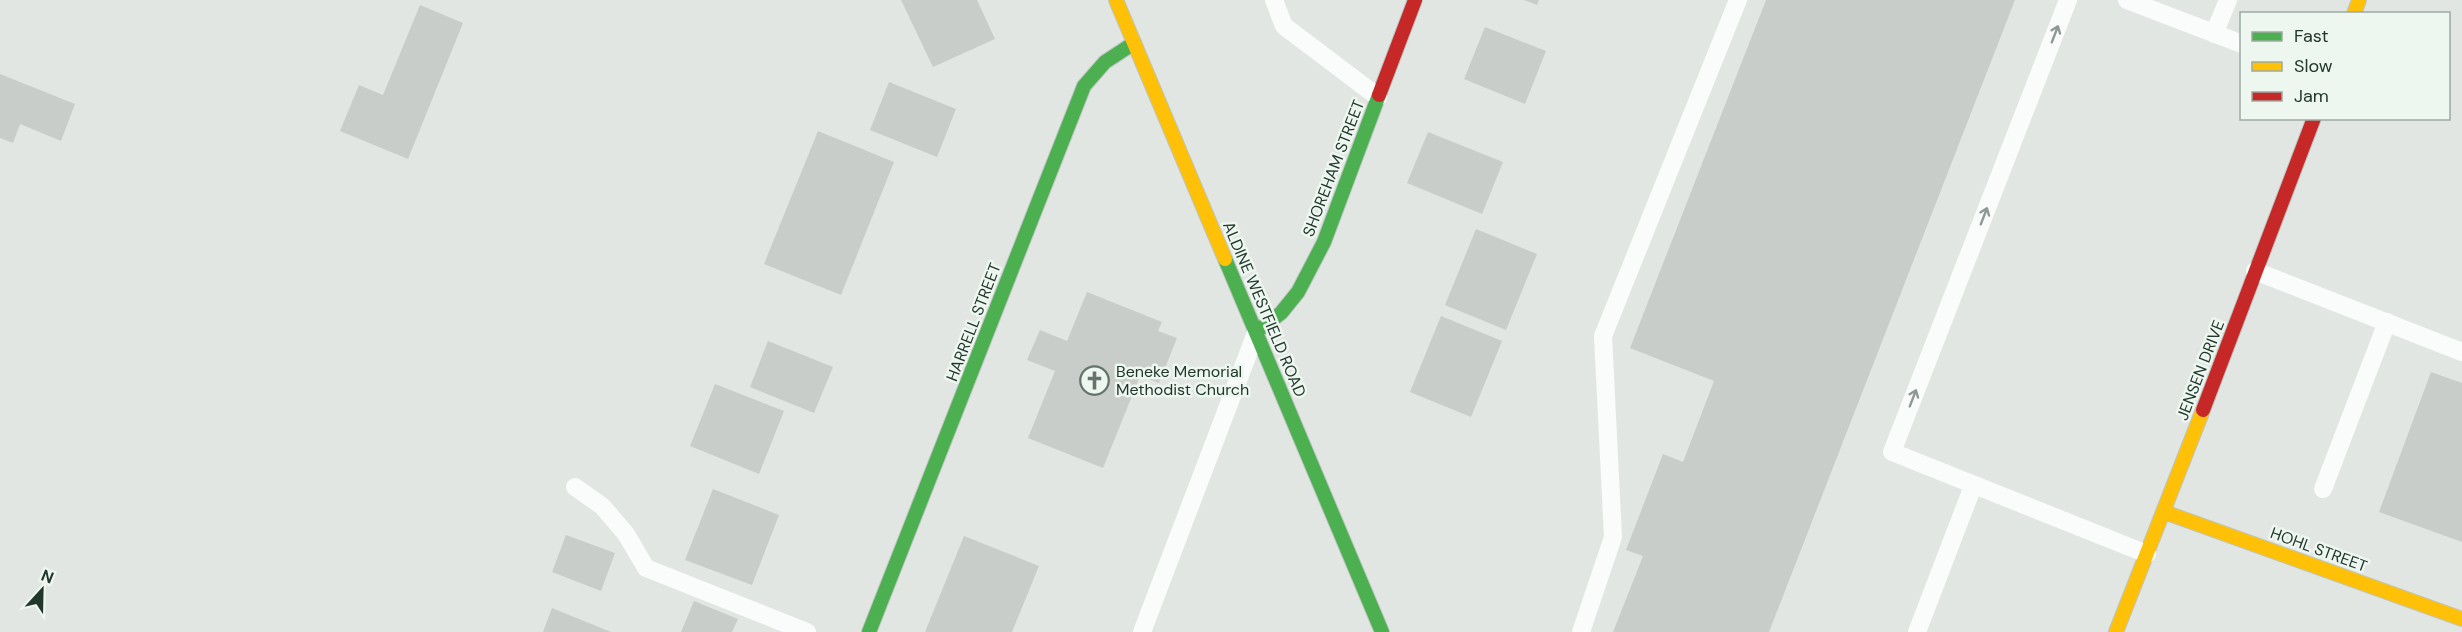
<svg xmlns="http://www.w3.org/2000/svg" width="2462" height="632" font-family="'DM Sans',sans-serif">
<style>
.building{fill:#c8cdca}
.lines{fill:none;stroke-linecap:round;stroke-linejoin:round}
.fast-casing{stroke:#bdc5c1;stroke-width:16}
.slow-casing{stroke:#bdc5c1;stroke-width:16}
.jam-casing{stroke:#bdc5c1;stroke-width:16}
.lane{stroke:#fafbfb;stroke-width:18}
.fast{stroke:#4caf50;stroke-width:14}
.slow{stroke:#ffc107;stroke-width:14}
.jam{stroke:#c62828;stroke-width:14}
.oneway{stroke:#8e9994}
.labels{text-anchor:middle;stroke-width:5;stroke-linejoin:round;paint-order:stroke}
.street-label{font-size:16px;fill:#21372c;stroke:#eef6f0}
.poi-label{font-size:16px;fill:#21372c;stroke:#eef6f0;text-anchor:start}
</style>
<rect width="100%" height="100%" fill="#e1e6e3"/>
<!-- building -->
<g class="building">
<polygon points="901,0 977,0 995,39 933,67"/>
<polygon points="1524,0 1539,0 1537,5"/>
<polygon points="1766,0 2015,0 1769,632 1613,632 1643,556 1626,550 1663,454 1683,462 1714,381 1630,348"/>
<polygon points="420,5 463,23 408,159 340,131 359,85 383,95"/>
<polygon points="1485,27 1546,51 1525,104 1464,79"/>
<polygon points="0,74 75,104 61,141 20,124 13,143 0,138"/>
<polygon points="889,82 956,109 937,157 870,130"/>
<polygon points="818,131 894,162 841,295 764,264"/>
<polygon points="1428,132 1503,162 1482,214 1407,183"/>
<polygon points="1476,229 1537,254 1506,330 1445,305"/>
<polygon points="1087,292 1162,322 1158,331 1177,338 1159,383 1140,376 1103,468 1028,438 1055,371 1027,360 1040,330 1067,341"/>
<polygon points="1441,316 1502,341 1471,417 1410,392"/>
<polygon points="768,341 833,367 814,413 750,387"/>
<polygon points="2431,372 2462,383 2462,542 2379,512"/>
<polygon points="715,384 784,411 759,474 690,446"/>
<polygon points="713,489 779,515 752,585 685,560"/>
<polygon points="566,535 615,553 601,591 552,572"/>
<polygon points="964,536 1039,566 1012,632 925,632"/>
<polygon points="694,601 738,619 732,632 681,632"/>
<polygon points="552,608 611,632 543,632"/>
</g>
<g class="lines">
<defs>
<g id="fast">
<polyline points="1225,259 1382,632"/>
<polyline points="1256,332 1281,313 1298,292 1324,242 1379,95"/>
<polyline points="869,632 1084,86 1105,62 1134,43"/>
</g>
<g id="slow">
<polyline points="1116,0 1225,259"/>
<polyline points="2354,14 2359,0"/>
<polyline points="2164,512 2462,619"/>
<polyline points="2116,632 2203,410"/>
</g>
<g id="jam">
<polyline points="1379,95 1415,0"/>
<polyline points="2203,410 2314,118"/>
</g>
</defs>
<!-- fast casing -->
<use href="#fast" class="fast-casing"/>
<!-- slow casing -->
<use href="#slow" class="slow-casing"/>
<!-- jam casing -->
<use href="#jam" class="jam-casing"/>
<!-- lane -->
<g class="lane">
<polyline points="1274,0 1284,26 1378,97"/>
<polyline points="2068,0 1892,452 2147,554"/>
<polyline points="2127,0 2242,44"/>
<polyline points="2214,34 2228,0"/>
<polyline points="2255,271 2462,352"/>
<polyline points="575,487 602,506 626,534 646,568 807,632"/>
<polyline points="2323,489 2387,322"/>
<polyline points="1142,632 1256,333"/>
<polyline points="1581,632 1613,537 1603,336 1738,0"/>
<polyline points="1917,632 1973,486"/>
</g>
<!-- fast -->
<use href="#fast" class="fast"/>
<!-- slow -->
<use href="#slow" class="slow"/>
<!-- jam -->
<use href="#jam" class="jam"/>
</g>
<!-- one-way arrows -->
<defs><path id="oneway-shaft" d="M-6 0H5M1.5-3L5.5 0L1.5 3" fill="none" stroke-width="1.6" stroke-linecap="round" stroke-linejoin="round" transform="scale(1.5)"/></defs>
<g class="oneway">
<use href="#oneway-shaft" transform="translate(2055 34) rotate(-69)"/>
<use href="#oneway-shaft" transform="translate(1984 216) rotate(-69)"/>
<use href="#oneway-shaft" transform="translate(1913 398) rotate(-69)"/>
</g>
<!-- icons -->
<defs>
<symbol id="church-ring" viewBox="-11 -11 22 22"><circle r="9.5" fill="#eef6f0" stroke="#64746c" stroke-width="1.5"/><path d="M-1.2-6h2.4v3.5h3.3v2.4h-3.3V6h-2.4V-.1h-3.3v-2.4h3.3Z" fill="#64746c"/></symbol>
</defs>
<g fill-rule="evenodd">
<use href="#church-ring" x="1078" y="364" width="33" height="33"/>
</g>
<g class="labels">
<!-- street labels -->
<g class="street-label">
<text transform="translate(1333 168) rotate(-69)" y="6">SHOREHAM STREET</text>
<text transform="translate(1265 309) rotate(67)" y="6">ALDINE WESTFIELD ROAD</text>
<text transform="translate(973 322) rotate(-69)" y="6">HARRELL STREET</text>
<text transform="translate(2200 370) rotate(-69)" y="6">JENSEN DRIVE</text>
<text transform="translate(2319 549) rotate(20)" y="6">HOHL STREET</text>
</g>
<!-- poi labels -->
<g class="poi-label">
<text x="1116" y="377">Beneke Memorial<tspan x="1116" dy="18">Methodist Church</tspan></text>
</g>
</g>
<!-- legend -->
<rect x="2240" y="12" width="210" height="108" fill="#eef6f0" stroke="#9caaa2" stroke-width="1.5"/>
<rect x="2252" y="32" width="30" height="9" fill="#4caf50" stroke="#9caaa2" stroke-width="1.5"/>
<text x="2294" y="42" font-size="18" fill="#21372c">Fast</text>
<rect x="2252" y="62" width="30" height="9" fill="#ffc107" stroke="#9caaa2" stroke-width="1.5"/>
<text x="2294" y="72" font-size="18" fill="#21372c">Slow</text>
<rect x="2252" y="92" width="30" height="9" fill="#c62828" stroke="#9caaa2" stroke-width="1.5"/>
<text x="2294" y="102" font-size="18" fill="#21372c">Jam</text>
<!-- north arrow -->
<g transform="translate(42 590) rotate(22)" stroke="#eef6f0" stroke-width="4.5" paint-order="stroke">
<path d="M0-4.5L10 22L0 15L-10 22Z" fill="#21372c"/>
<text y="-9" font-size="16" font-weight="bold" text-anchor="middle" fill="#21372c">N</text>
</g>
</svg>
